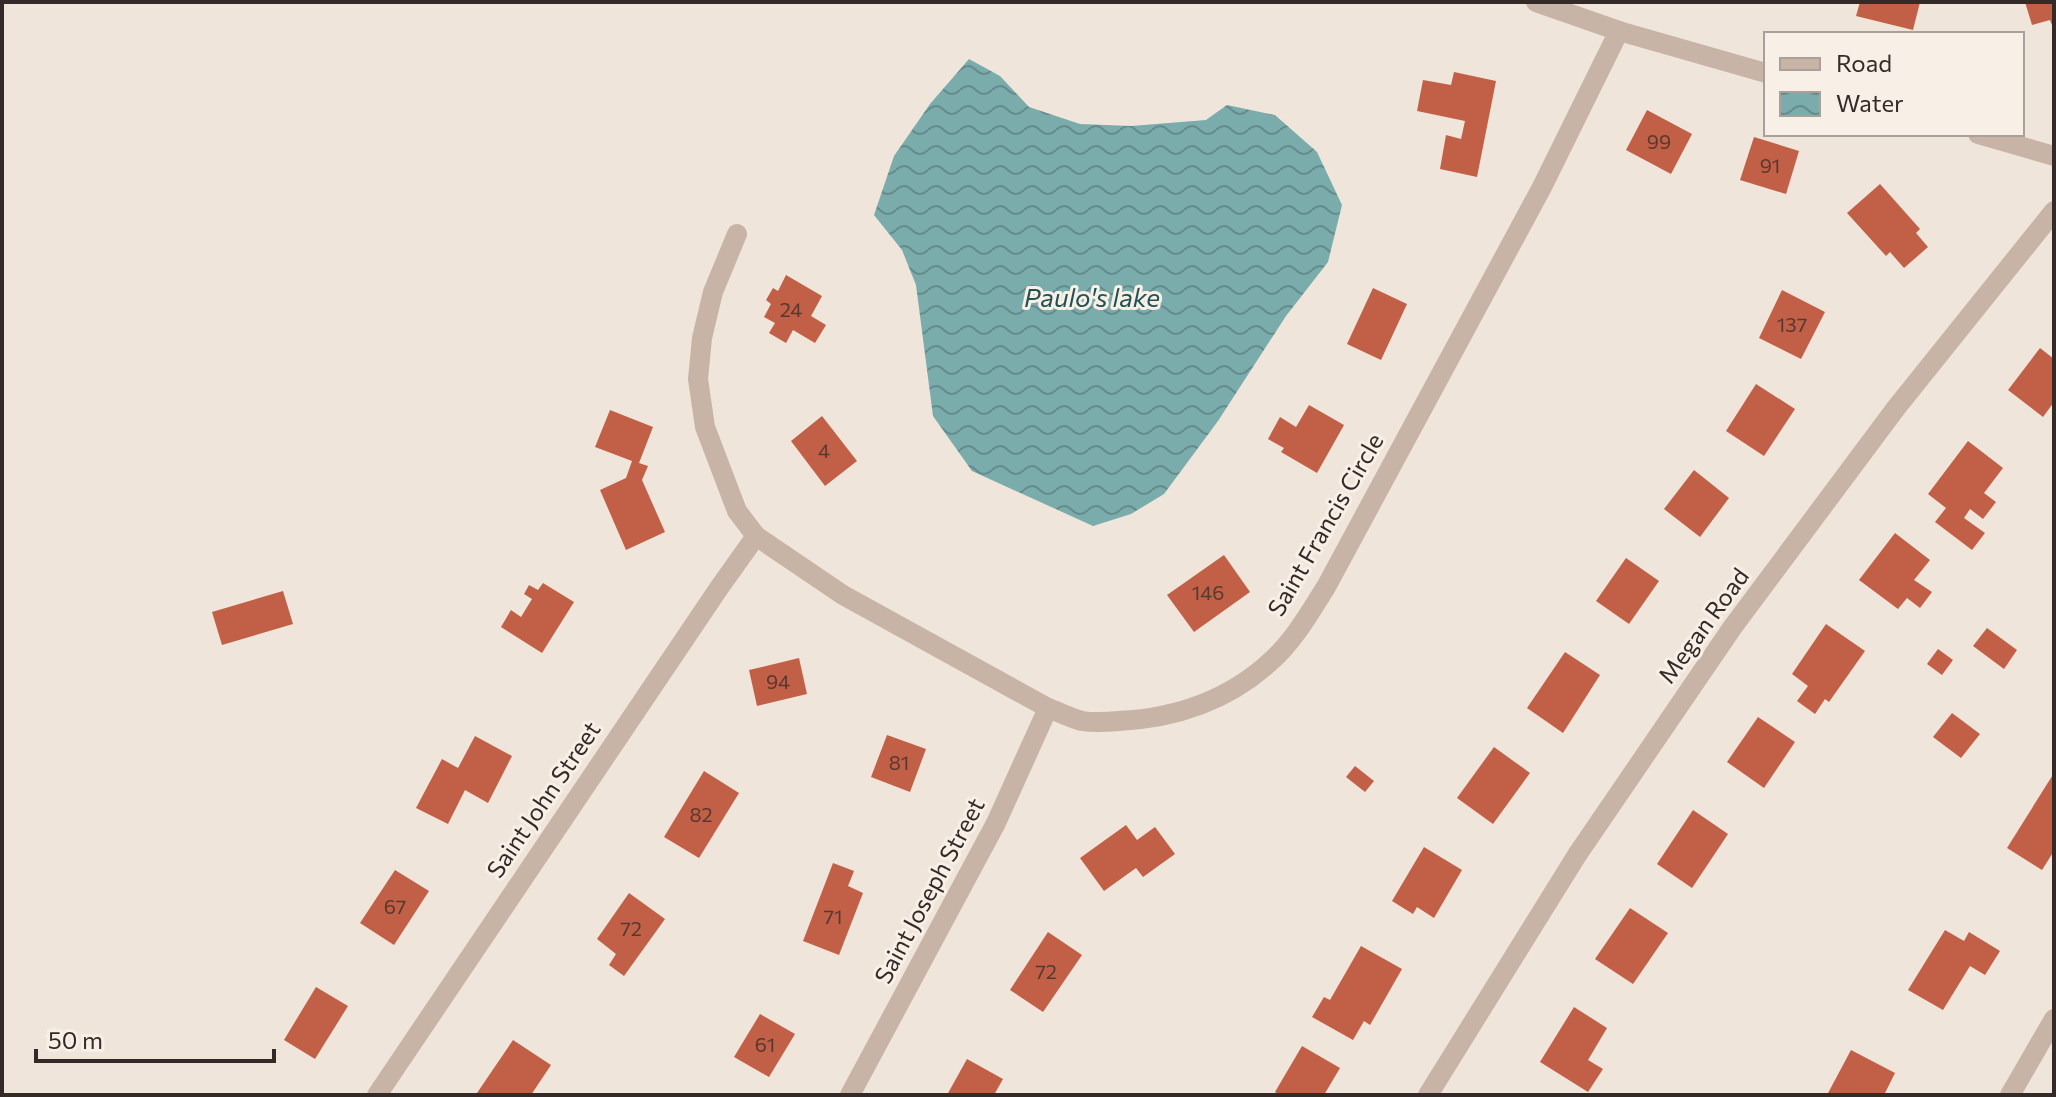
<svg xmlns="http://www.w3.org/2000/svg" width="2056" height="1097" font-family="Commissioner,sans-serif">
<style>
.water{fill:url(#water-waves)}
.building{fill:#c16047}
.lines{fill:none;stroke-linecap:round;stroke-linejoin:round}
.minor{stroke:#c8b4a6;stroke-width:20}
.labels{text-anchor:middle;stroke-width:6;stroke-linejoin:round;paint-order:stroke}
.number-label{font-size:20px;fill:#57382f}
.street-label{font-size:24px;fill:#342a27;stroke:#f8efe6}
.water-label{font-size:26px;font-style:italic;fill:#1e5254;stroke:#f8efe6}
</style>
<defs>
<pattern id="water-waves" width="16" height="10" patternUnits="userSpaceOnUse" patternTransform="scale(2)"><rect width="16" height="10" fill="#7aacac"/><path d="M0 5q4-4 8 0t8 0" fill="none" stroke="#658c8c"/></pattern>
</defs>
<rect width="100%" height="100%" fill="#f0e5da"/>
<!-- water -->
<polygon class="water" points="969,59 1000,76 1029,107 1080,124 1131,126 1206,120 1227,105 1275,115 1317,152 1342,205 1328,262 1286,316 1218,421 1164,494 1131,514 1093,526 972,471 933,416 916,285 902,250 874,215 894,156 930,104"/>
<!-- building -->
<g class="building">
<polygon points="1860,2 1920,2 1913,30 1856,16"/>
<polygon points="2025,2 2054,2 2054,30 2050,20 2032,25"/>
<polygon points="1454,72 1496,81 1477,177 1440,169 1446,135 1461,139 1465,121 1417,111 1423,80 1451,85"/>
<polygon points="1647,110 1692,134 1671,174 1626,150"/>
<polygon points="1754,137 1799,151 1786,194 1740,180"/>
<polygon points="1880,184 1920,229 1916,233 1928,247 1904,268 1890,252 1886,256 1847,213"/>
<polygon points="786,275 822,296 811,316 826,325 815,343 793,330 786,343 769,333 775,323 764,317 771,304 766,300 773,288 778,291"/>
<polygon points="1373,288 1407,304 1381,360 1347,344"/>
<polygon points="1782,290 1825,312 1801,359 1759,338"/>
<polygon points="2040,348 2054,359 2054,402 2043,417 2008,390"/>
<polygon points="1756,384 1795,409 1764,456 1726,431"/>
<polygon points="1309,405 1344,425 1317,473 1281,452 1284,448 1268,439 1280,417 1296,427"/>
<polygon points="610,410 653,427 639,463 648,466 642,480 665,532 626,550 600,490 626,478 632,461 595,447"/>
<polygon points="822,416 857,461 825,486 791,441"/>
<polygon points="1968,441 2003,468 1984,493 1996,502 1983,519 1970,509 1964,518 1985,533 1972,550 1935,522 1946,508 1928,494"/>
<polygon points="1694,470 1729,498 1700,537 1664,509"/>
<polygon points="1895,533 1930,560 1914,580 1932,592 1920,608 1907,598 1898,609 1859,580"/>
<polygon points="1224,555 1250,592 1194,632 1167,595"/>
<polygon points="1626,558 1659,581 1629,624 1596,601"/>
<polygon points="543,583 574,602 542,653 501,627 511,610 521,617 532,599 524,594 529,585 538,590"/>
<polygon points="283,591 293,624 222,645 212,612"/>
<polygon points="1826,624 1865,651 1829,702 1825,699 1815,714 1797,701 1808,686 1792,674"/>
<polygon points="1987,628 2017,650 2004,669 1973,646"/>
<polygon points="1938,649 1953,660 1942,675 1927,664"/>
<polygon points="1565,652 1600,675 1563,733 1527,708"/>
<polygon points="799,658 807,694 757,706 749,670"/>
<polygon points="1952,713 1980,734 1961,758 1933,737"/>
<polygon points="1758,717 1795,742 1764,788 1727,762"/>
<polygon points="887,735 926,749 910,792 871,777"/>
<polygon points="475,736 512,756 488,803 465,790 448,824 416,808 442,759 458,768"/>
<polygon points="1494,747 1530,773 1493,824 1457,798"/>
<polygon points="1355,766 1374,781 1365,792 1346,777"/>
<polygon points="704,771 739,793 699,858 664,837"/>
<polygon points="2054,773 2054,851 2042,870 2007,848"/>
<polygon points="1693,810 1728,834 1692,888 1657,864"/>
<polygon points="1126,825 1137,840 1155,827 1175,854 1143,877 1136,868 1104,891 1080,858"/>
<polygon points="1424,847 1462,870 1434,918 1417,907 1413,914 1392,901"/>
<polygon points="833,863 854,871 848,886 863,893 839,955 803,941"/>
<polygon points="395,870 429,891 394,945 360,923"/>
<polygon points="629,893 665,919 624,976 609,965 616,954 597,939"/>
<polygon points="1630,908 1668,933 1633,984 1595,959"/>
<polygon points="1945,930 1964,941 1969,932 2000,951 1985,975 1970,966 1943,1010 1908,990"/>
<polygon points="1048,932 1082,955 1043,1012 1010,990"/>
<polygon points="1361,946 1402,969 1370,1025 1364,1021 1353,1040 1312,1017 1324,997 1330,1000"/>
<polygon points="316,987 348,1006 315,1059 284,1040"/>
<polygon points="1574,1007 1607,1028 1588,1060 1603,1069 1588,1092 1540,1062"/>
<polygon points="760,1014 795,1034 769,1077 734,1057"/>
<polygon points="513,1040 551,1065 531,1095 480,1095 477,1093"/>
<polygon points="1302,1046 1340,1068 1324,1095 1280,1095 1275,1092"/>
<polygon points="1851,1050 1895,1073 1884,1095 1827,1095"/>
<polygon points="967,1059 1003,1079 994,1095 947,1095"/>
</g>
<g class="lines">
<!-- minor -->
<g class="minor">
<polyline points="1619,31 1766,73"/>
<polyline points="1978,134 2054,156"/>
<path d="M737,234L713,292L702,338L698,379L705,427L737,511L756,536L843,595L1048,708C1059,712 1071,718 1082,721C1094,723 1108,722 1119,721C1176,718 1229,700 1271,661C1294,641 1310,612 1326,587L1542,187L1619,31L1536,2"/>
<polyline points="377,1095 719,588 756,536"/>
<polyline points="850,1095 996,823 1048,708"/>
<polyline points="1428,1095 1577,855 1732,628 1896,408 2054,211"/>
<polyline points="2010,1095 2054,1019"/>
</g>
</g>
<g class="labels">
<!-- number labels -->
<g class="number-label">
<text x="1659" y="149">99</text>
<text x="1770" y="173">91</text>
<text x="791" y="317">24</text>
<text x="1792" y="332">137</text>
<text x="824" y="458">4</text>
<text x="1208" y="600">146</text>
<text x="778" y="689">94</text>
<text x="899" y="770">81</text>
<text x="701" y="822">82</text>
<text x="395" y="914">67</text>
<text x="833" y="924">71</text>
<text x="631" y="936">72</text>
<text x="1046" y="979">72</text>
<text x="765" y="1052">61</text>
</g>
<!-- street labels -->
<g class="street-label">
<text transform="translate(1326 525) rotate(-60)" y="8">Saint Francis Circle</text>
<text transform="translate(1704 626) rotate(-54)" y="8">Megan Road</text>
<text transform="translate(544 800) rotate(-56)" y="8">Saint John Street</text>
<text transform="translate(930 891) rotate(-62)" y="8">Saint Joseph Street</text>
</g>
<!-- water labels -->
<g class="water-label">
<text x="1092" y="307">Paulo's lake</text>
</g>
</g>
<!-- border -->
<rect width="2056" height="1097" fill="none" stroke="#342a27" stroke-width="8"/>
<!-- legend -->
<rect x="1764" y="32" width="260" height="104" fill="#f8efe6" stroke="#aaa09a" stroke-width="2"/>
<rect x="1780" y="58" width="40" height="12" fill="#c8b4a6" stroke="#aaa09a" stroke-width="2"/>
<text x="1836" y="72" font-size="24" fill="#342a27">Road</text>
<rect x="1780" y="92" width="40" height="24" fill="url(#water-waves)" stroke="#aaa09a" stroke-width="2"/>
<text x="1836" y="112" font-size="24" fill="#342a27">Water</text>
<!-- scale -->
<path d="M36 1049v12h238v-12" fill="none" stroke="#342a27" stroke-width="4"/>
<text x="48" y="1049" font-size="24" fill="#342a27" stroke="#f8efe6" stroke-width="6" paint-order="stroke">50 m</text>
</svg>
